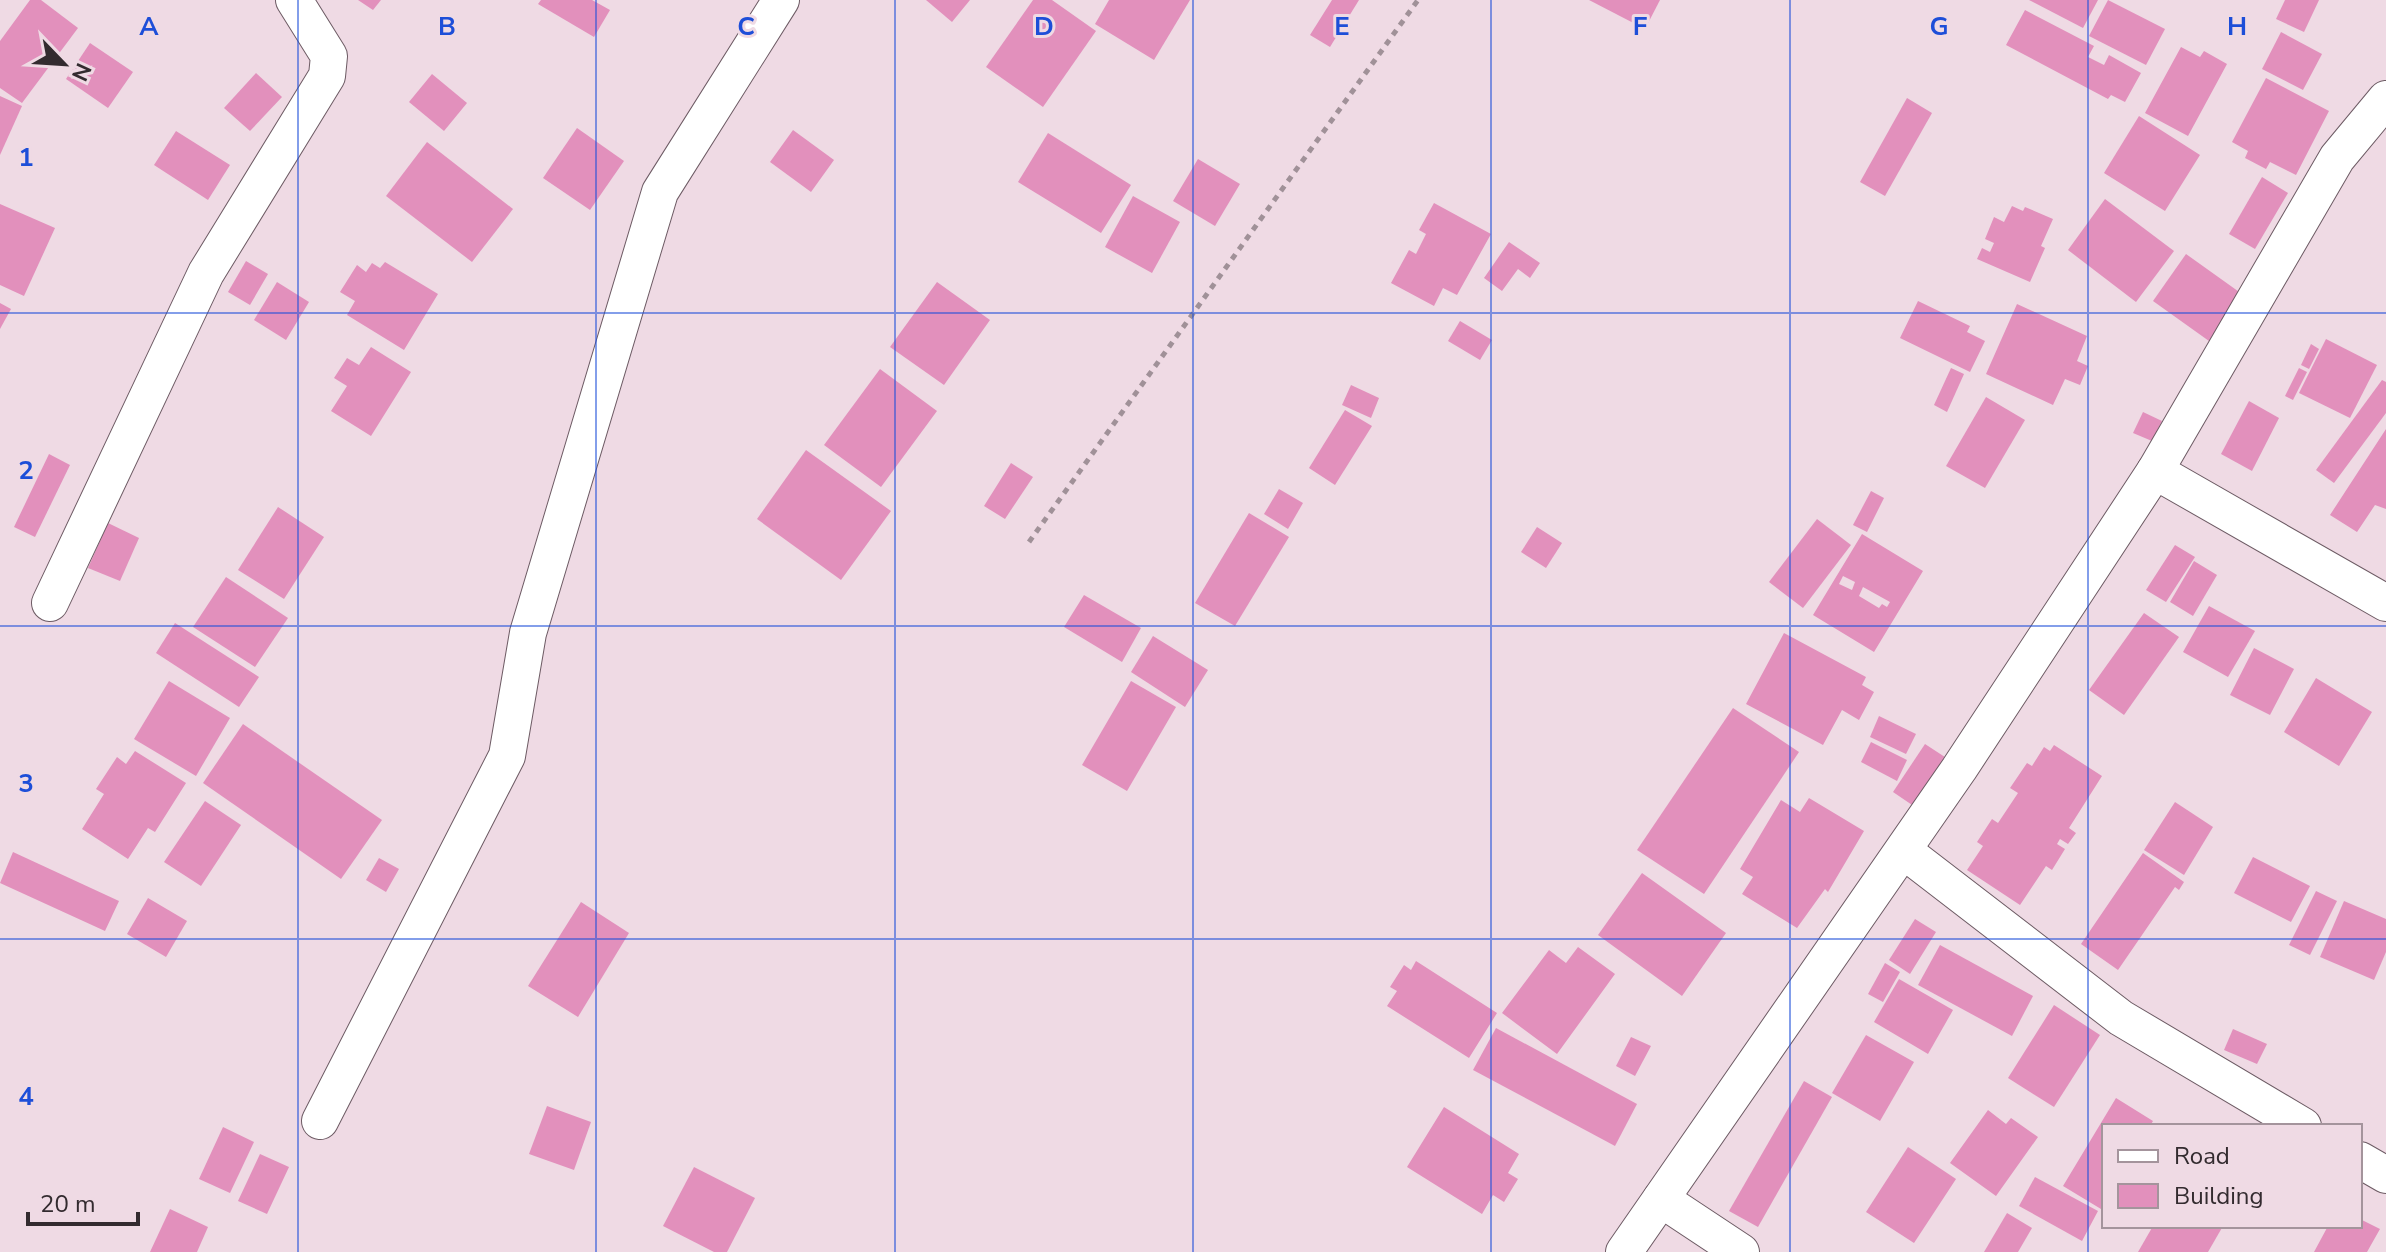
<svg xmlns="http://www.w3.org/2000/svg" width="2386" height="1252" font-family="'Nunito Sans',sans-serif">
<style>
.building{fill:#e290bc;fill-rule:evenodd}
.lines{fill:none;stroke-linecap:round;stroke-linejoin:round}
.minor-casing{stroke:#6d5b64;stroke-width:38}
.path{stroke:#a09198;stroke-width:5;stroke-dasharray:6 6;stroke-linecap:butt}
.minor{stroke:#fff;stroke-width:36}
.grid{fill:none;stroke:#1d4ed8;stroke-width:2;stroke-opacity:0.55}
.grid-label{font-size:26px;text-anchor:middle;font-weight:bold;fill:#1d4ed8;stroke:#efdae4;stroke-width:6;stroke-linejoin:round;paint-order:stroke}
</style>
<rect width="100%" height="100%" fill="#efdae4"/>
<!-- building -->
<g class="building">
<polygon points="30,0 41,0 78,28 22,103 0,88 0,41"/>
<polygon points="358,0 381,0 373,10"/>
<polygon points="541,0 592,0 610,10 594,37 538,4"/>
<polygon points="926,0 970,0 952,22"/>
<polygon points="1033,0 1052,0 1096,31 1043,107 986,67"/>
<polygon points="1109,0 1190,0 1154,60 1095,24"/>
<polygon points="1332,0 1359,0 1330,47 1310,35"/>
<polygon points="1589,0 1660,0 1645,29"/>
<polygon points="2029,0 2098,0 2083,28"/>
<polygon points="2108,0 2165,29 2146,65 2089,36"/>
<polygon points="2285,0 2319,0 2304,32 2276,19"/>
<polygon points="2025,10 2094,46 2088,57 2104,65 2109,55 2141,73 2125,102 2111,95 2108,99 2006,45"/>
<polygon points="2281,32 2322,54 2303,90 2262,69"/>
<polygon points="90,43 133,72 108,108 66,79"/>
<polygon points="2181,47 2200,57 2204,51 2227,64 2188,136 2145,113"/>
<polygon points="256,73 282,97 250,131 224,108"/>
<polygon points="432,74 467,103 444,131 409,102"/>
<polygon points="2266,78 2329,111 2296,175 2270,162 2266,169 2245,158 2248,151 2232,142"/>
<polygon points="0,96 22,106 0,155"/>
<polygon points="1907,98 1932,113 1885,196 1860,182"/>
<polygon points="2139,116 2200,155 2165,211 2104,173"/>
<polygon points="577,128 624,161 590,210 543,178"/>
<polygon points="793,130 834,160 811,192 770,162"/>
<polygon points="176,131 230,165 208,200 154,165"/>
<polygon points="1048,133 1131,185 1101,233 1018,182"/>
<polygon points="427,142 513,209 472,262 386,196"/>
<polygon points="1198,159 1240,184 1215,226 1173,201"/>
<polygon points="2262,177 2288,193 2255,249 2229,234"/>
<polygon points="1133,196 1180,222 1152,273 1105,247"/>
<polygon points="2105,199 2174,251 2136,302 2068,250"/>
<polygon points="1434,203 1491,234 1457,295 1443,288 1434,306 1391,283 1409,250 1416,254 1426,234 1419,230"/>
<polygon points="0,204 55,228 24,296 0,285"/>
<polygon points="2012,206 2023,211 2025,207 2053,219 2041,246 2045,248 2030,282 1977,259 1982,248 1990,252 1994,243 1985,239 1994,217 2004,222"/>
<polygon points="1509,242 1540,263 1530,278 1518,269 1502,291 1484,278"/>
<polygon points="2186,254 2242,294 2209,341 2153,301"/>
<polygon points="246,261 268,274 250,305 228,292"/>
<polygon points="385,262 438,294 404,350 347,315 355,301 340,292 357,265 366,272 372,263 380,268"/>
<polygon points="277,282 309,302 286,340 254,320"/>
<polygon points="937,282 990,320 944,385 890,347"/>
<polygon points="1918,301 1970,326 1967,332 1985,341 1970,372 1900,338"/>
<polygon points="0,303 11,309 0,329"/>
<polygon points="2017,304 2087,336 2077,361 2088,366 2080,385 2065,379 2053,405 1986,374"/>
<polygon points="1460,321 1492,340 1480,360 1448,341"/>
<polygon points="2326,339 2377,365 2350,418 2299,393"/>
<polygon points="2311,344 2319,349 2309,369 2301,365"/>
<polygon points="371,347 411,372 371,436 331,411 347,386 334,378 347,358 359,365"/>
<polygon points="1951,368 1964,374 1947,412 1934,405"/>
<polygon points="2299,368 2307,372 2293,400 2285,396"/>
<polygon points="880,369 937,411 881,487 824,445"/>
<polygon points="2382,380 2386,382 2386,413 2334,483 2316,470"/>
<polygon points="1351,385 1379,398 1371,418 1342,405"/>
<polygon points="1986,397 2025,420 1985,488 1946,466"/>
<polygon points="2249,401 2279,418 2252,471 2221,454"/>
<polygon points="1345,410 1372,426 1335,485 1309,468"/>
<polygon points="2143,412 2162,421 2152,441 2133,433"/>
<polygon points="2386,429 2386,509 2375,505 2357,532 2330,515"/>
<polygon points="806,450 891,511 841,580 757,519"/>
<polygon points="49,454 70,465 35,537 14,527"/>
<polygon points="1011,463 1033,477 1005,519 984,506"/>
<polygon points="1279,489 1303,503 1288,529 1264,514"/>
<polygon points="1871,491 1884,498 1867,532 1853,525"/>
<polygon points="278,507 324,537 284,599 238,570"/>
<polygon points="1249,513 1289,537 1235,626 1195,603"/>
<polygon points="1817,519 1851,545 1803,608 1769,582"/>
<polygon points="108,523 139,538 120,581 88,568"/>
<polygon points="1537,527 1562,543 1546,568 1521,552"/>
<path d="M1862,534L1923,571L1874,652L1813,615ZM1843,576L1855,582L1852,590L1839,584ZM1863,587L1890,602L1887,607L1882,604L1879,608L1859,596Z"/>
<polygon points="2175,545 2195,557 2166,602 2146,590"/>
<polygon points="2194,561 2217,575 2193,616 2170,602"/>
<polygon points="226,577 288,618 255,667 193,627"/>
<polygon points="1084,595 1141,628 1122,662 1064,627"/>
<polygon points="2209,606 2255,631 2228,677 2183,652"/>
<polygon points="2144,613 2179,637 2124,715 2089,690"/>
<polygon points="175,623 259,677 239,707 156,653"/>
<polygon points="1784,633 1866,677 1862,685 1874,692 1859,720 1842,710 1823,745 1746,704"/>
<polygon points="1153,636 1208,670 1185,707 1131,672"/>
<polygon points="2254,648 2294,669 2270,715 2230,695"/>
<polygon points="2316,678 2372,712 2339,766 2284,732"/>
<polygon points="169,681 230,718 196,776 134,739"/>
<polygon points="1131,681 1176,707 1127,791 1082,765"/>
<polygon points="1733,708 1799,752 1704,894 1637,850"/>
<polygon points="1879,716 1916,734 1906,754 1870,737"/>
<polygon points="243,724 382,820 341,879 203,783"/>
<polygon points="1871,742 1907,760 1897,781 1861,762"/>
<polygon points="1925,744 1951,761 1918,809 1893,792"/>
<polygon points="2054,745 2102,776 2069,828 2076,833 2068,844 2060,839 2057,844 2065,849 2052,870 2046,866 2020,905 1967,870 1983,846 1977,842 1992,819 1998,823 2018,793 2010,788 2027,763 2032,766 2044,747 2050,751"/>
<polygon points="135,751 186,783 155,832 148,828 128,859 82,829 104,794 96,789 117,757 126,764"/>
<polygon points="1809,798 1864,831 1828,892 1825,889 1797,928 1742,894 1753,877 1740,869 1781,800 1800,812"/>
<polygon points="205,801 241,825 201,886 164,862"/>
<polygon points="2175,802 2213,827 2184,875 2144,850"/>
<polygon points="13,852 119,901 105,931 0,883"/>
<polygon points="2143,853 2184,882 2179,890 2175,887 2118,970 2081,944"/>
<polygon points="2253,857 2310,886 2291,922 2234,893"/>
<polygon points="379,858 399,869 386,892 366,880"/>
<polygon points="1642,873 1726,933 1682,996 1598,935"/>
<polygon points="2316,891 2337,901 2310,955 2289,945"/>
<polygon points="148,898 187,921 166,957 127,934"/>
<polygon points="2344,901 2386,919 2386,952 2374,980 2320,957"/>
<polygon points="581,902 629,933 578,1017 528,986"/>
<polygon points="1915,919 1936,932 1910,974 1889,960"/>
<polygon points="1940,945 2033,996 2012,1036 1918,985"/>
<polygon points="1578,947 1615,974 1557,1054 1502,1013 1549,950 1566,963"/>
<polygon points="1416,961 1497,1013 1469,1058 1387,1006 1397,991 1390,987 1404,965 1411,970"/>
<polygon points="1885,963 1900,972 1883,1002 1868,994"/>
<polygon points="1899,979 1953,1010 1928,1054 1874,1022"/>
<polygon points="2054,1005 2100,1035 2054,1107 2008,1078"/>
<polygon points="1496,1028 1637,1104 1615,1146 1473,1070"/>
<polygon points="2233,1029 2267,1044 2257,1064 2224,1050"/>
<polygon points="1866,1035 1914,1062 1880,1121 1832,1093"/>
<polygon points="1631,1037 1651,1046 1635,1076 1616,1066"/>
<polygon points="1804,1081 1832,1097 1758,1227 1729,1211"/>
<polygon points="2116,1098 2153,1121 2150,1126 2104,1126 2101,1209 2063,1186"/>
<polygon points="547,1106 591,1122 574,1170 529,1154"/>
<polygon points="1444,1107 1519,1154 1508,1173 1518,1179 1504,1202 1493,1195 1482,1214 1407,1167"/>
<polygon points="1988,1110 2006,1124 2011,1118 2038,1137 1996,1196 1950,1163"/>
<polygon points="223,1127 254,1142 230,1193 199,1179"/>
<polygon points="1908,1147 1956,1179 1914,1243 1866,1212"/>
<polygon points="260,1154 289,1167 267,1214 238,1201"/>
<polygon points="694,1167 755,1198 727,1252 714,1252 663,1226"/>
<polygon points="2035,1177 2098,1211 2082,1241 2019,1206"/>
<polygon points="170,1209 208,1227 197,1252 150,1252"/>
<polygon points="2007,1213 2032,1228 2018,1252 1984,1252"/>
<polygon points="2360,1219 2380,1229 2367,1252 2314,1252 2328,1226 2360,1226"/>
<polygon points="2153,1226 2223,1226 2208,1252 2138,1252"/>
</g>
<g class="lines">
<defs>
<g id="minor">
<polyline points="2155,471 2386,603"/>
<polyline points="50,603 206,273 327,76 329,56 294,0"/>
<polyline points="1904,851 2121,1018 2303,1126"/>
<polyline points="320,1121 507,756 528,633 660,192 781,0"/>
<polyline points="2360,1160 2386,1175"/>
<polyline points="1661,1199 1741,1252"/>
<polyline points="1624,1252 1959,769 2155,471 2337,158 2386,99"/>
</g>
</defs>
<!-- minor casing -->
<use href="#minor" class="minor-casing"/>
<!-- path -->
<polyline class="path" points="1029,542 1418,0"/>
<!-- minor -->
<use href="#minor" class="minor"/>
</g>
<!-- grid -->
<path class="grid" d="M298,0V1252M596,0V1252M895,0V1252M1193,0V1252M1491,0V1252M1790,0V1252M2088,0V1252M0,313H2386M0,626H2386M0,939H2386"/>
<g class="grid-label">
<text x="149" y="35">A</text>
<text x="447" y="35">B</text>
<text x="746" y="35">C</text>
<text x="1044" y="35">D</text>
<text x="1342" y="35">E</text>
<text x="1640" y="35">F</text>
<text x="1939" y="35">G</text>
<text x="2237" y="35">H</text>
<text x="26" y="166">1</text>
<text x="26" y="479">2</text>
<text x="26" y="792">3</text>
<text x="26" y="1105">4</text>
</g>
<!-- legend -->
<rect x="2102" y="1124" width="260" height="104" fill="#efdae4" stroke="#a4949c" stroke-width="2"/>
<rect x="2118" y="1150" width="40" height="12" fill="#ffffff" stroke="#a4949c" stroke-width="2"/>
<text x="2174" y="1164" font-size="24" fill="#332b2f">Road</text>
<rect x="2118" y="1184" width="40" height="24" fill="#e290bc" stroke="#a4949c" stroke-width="2"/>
<text x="2174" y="1204" font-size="24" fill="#332b2f">Building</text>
<!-- north arrow -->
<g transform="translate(64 64) rotate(115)" stroke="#efdae4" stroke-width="6" paint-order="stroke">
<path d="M0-6L14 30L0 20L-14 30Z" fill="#332b2f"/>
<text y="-12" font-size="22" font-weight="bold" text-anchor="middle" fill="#332b2f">N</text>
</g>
<!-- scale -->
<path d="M28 1212v12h110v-12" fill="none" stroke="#332b2f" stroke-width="4"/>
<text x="40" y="1212" font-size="24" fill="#332b2f" stroke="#efdae4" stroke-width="6" paint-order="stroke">20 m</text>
</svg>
